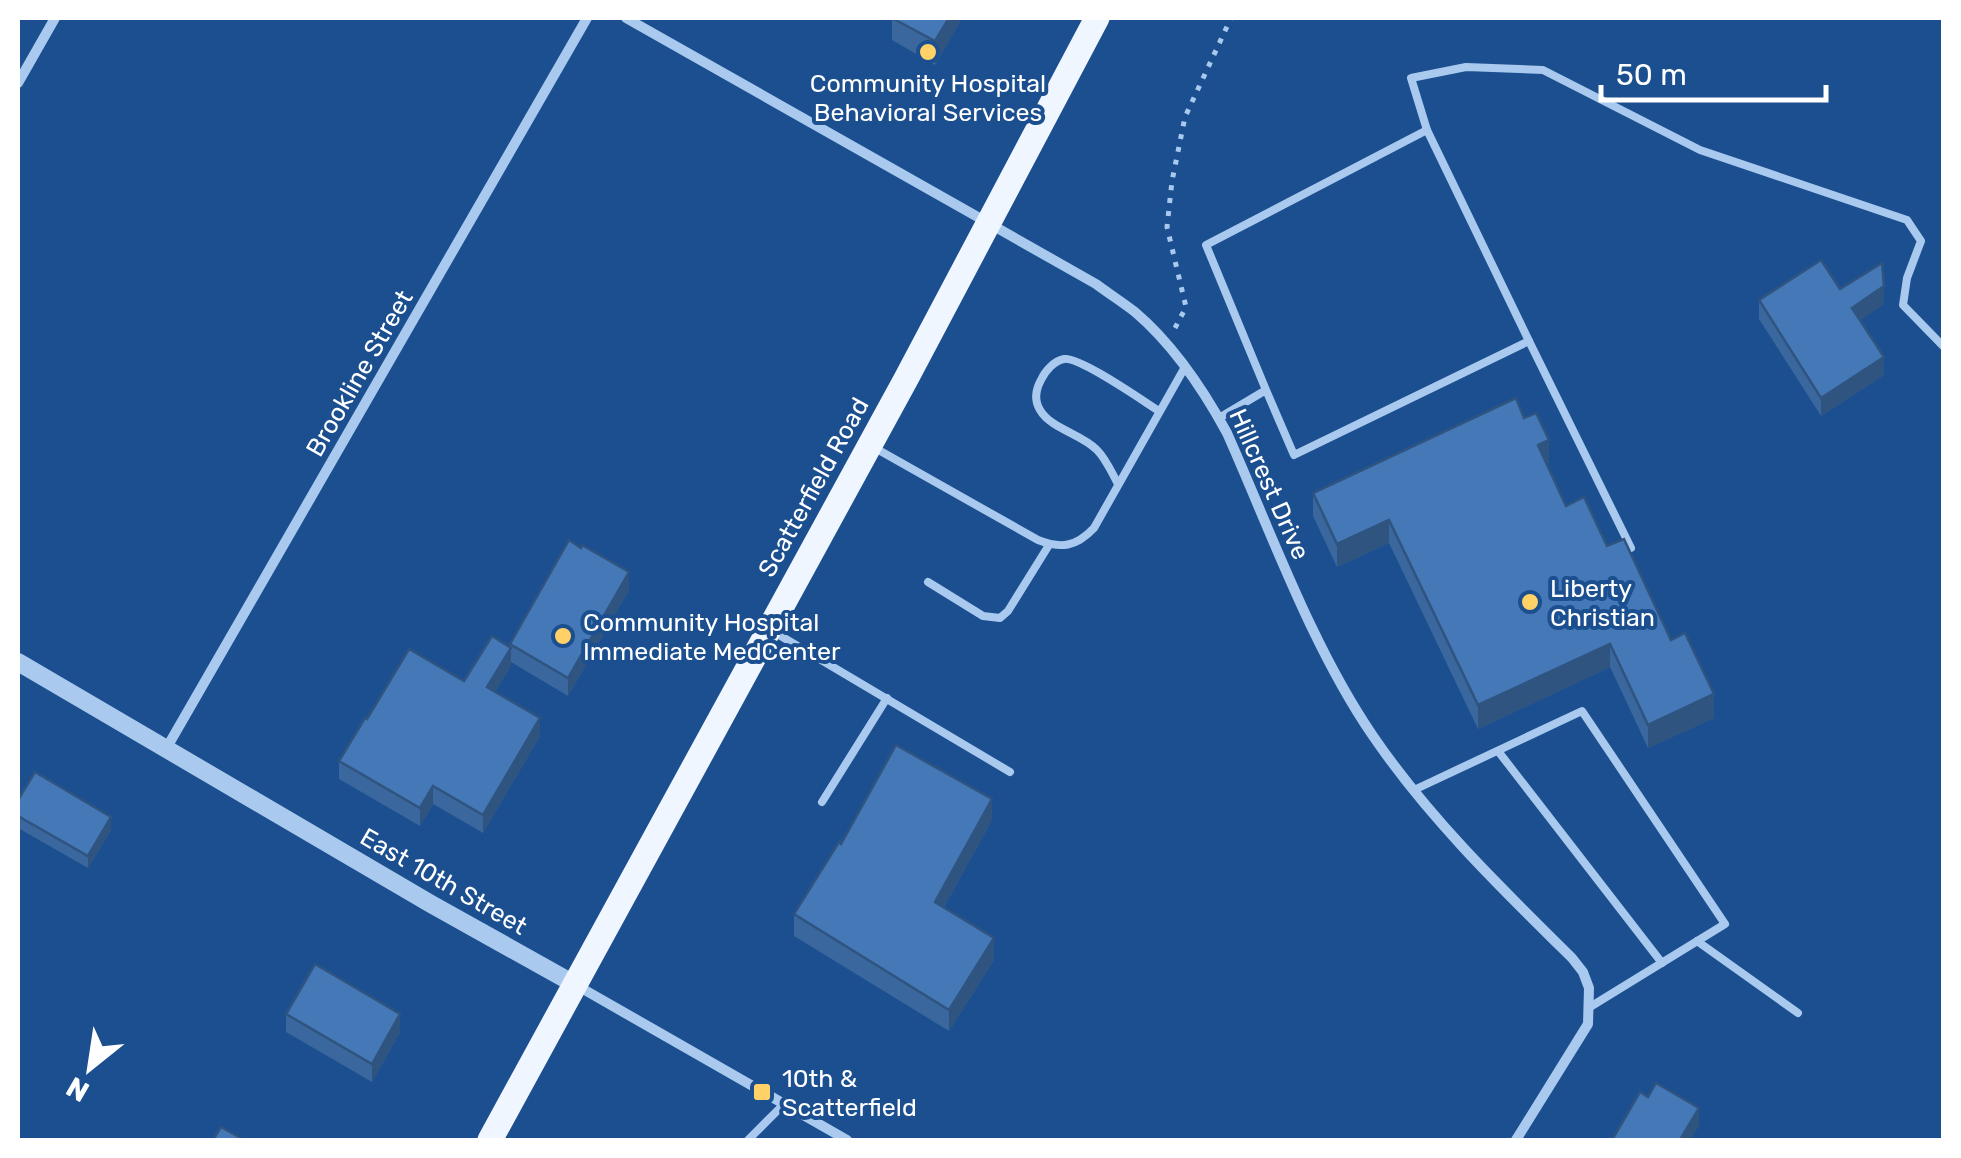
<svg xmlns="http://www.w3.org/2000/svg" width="1961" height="1158" font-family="Rubik,sans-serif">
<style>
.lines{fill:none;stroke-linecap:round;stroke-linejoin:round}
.path{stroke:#a9c9ee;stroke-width:5;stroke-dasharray:5 8;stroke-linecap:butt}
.service{stroke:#a9c9ee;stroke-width:8}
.minor{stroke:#a9c9ee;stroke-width:10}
.tertiary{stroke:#a9c9ee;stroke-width:18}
.primary{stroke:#f0f6ff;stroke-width:25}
.wall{fill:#3a679d}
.shaded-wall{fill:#305480}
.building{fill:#4478b7;stroke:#305480;stroke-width:2.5}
.poi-dot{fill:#ffd166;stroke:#1b4f8f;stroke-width:4}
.labels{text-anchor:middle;stroke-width:8;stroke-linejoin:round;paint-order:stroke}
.poi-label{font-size:25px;fill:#fff;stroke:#1b4f8f;text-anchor:start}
.street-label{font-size:25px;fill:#fff;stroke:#1b4f8f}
</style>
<rect width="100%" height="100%" fill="#1b4f8f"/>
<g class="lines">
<!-- path -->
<polyline class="path" points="1175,328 1186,307 1167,227 1172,181 1185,117 1231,18"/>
<!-- service -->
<g class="service">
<polyline points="1427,130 1411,78 1466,67 1543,70 1700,150 1907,220 1921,241 1907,278 1903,305 1944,347"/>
<polyline points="1529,341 1631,548"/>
<polyline points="1219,418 1266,390 1294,455 1529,341 1427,130 1206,245 1266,390"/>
<path d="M875,448L1038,540C1061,549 1076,547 1094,528L1185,367"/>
<path d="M1118,484C1112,473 1106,459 1097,450C1082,434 1051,429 1040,410C1034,400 1036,389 1041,380C1045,371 1054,361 1064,359C1079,356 1143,401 1159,411"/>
<polyline points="928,582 983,616 1000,618 1008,611 1049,545"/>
<polyline points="774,632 1010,772"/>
<polyline points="1498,751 1662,963"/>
<polyline points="1414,790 1582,711 1725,924 1590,1007"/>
<polyline points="822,802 887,698"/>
<polyline points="1697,941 1798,1013"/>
<polyline points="748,1140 784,1104"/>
</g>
<!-- minor -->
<g class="minor">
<path d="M626,18L1096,284C1108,293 1122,302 1135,312C1174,345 1203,389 1227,433C1271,532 1312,647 1373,736C1429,818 1501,888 1572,958L1583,972L1589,988L1588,1024L1516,1140"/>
<polyline points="18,83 55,18"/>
<polyline points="166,749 587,18"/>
<polyline points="576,985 847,1140"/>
</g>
<!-- tertiary -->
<polyline class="tertiary" points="18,662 431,904 576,985"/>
<!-- primary -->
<polyline class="primary" points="490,1140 906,379 1097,18"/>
</g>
<!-- wall -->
<g class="wall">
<polygon points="892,18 962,18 935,65 892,40"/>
<polygon points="1840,289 1884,304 1860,320 1884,375 1821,416 1759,319 1759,300"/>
<polygon points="1549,463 1547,464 1566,506 1607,546 1671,640 1714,718 1648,748 1610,667 1478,729 1389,543 1337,567 1313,516 1313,493"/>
<polygon points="581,548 629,590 568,696 511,662 511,666 495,692 540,736 483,833 433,804 420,826 339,779 339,761 367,719 464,681 510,647 510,644"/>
<polygon points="18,800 111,830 88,868 18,828"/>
<polygon points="992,820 944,907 994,960 949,1031 794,936 794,914 841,844"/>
<polygon points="286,1014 400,1032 372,1082 286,1032"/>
</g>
<!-- shaded-wall -->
<g class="shaded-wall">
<polygon points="949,18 962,18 935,65 935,41"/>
<polygon points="1884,286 1884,304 1852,326 1852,308"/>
<polygon points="1884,357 1884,375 1821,416 1821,398"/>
<polygon points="1549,440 1549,463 1538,469 1538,445"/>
<polygon points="1389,520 1389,543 1337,567 1337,544"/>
<polygon points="629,572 629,590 568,696 568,678"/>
<polygon points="1610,644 1610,667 1478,729 1478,705"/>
<polygon points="511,648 511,666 487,705 487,687"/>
<polygon points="1714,694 1714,718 1648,748 1648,725"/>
<polygon points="540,718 540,736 483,833 483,815"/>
<polygon points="433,786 433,804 420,826 420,808"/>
<polygon points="992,799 992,820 935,923 935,902"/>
<polygon points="111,817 111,830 88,868 88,856"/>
<polygon points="994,938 994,960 949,1031 949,1010"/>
<polygon points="400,1014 400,1032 372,1082 372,1064"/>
<polygon points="1699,1108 1699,1126 1690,1140 1680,1140"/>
</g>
<!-- building -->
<g class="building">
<polygon points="892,18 949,18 935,41"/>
<polygon points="1821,260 1840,289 1882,263 1884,286 1852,308 1884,357 1821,398 1759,300"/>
<polygon points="1516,398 1524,418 1536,413 1549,440 1538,445 1566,506 1584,497 1607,546 1624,539 1671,640 1685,633 1714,694 1648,725 1610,644 1478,705 1389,520 1337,544 1313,493"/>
<polygon points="569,540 581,548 582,545 629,572 568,678 510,644"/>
<polygon points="492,636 511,648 487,687 540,718 483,815 433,786 420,808 339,761 365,718 367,719 409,649 464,681"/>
<polygon points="896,745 992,799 935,902 994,938 949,1010 794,914 839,842 841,844"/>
<polygon points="35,772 111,817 88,856 18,816 18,800"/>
<polygon points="315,964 400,1014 372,1064 286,1014"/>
<polygon points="1656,1083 1699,1108 1680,1140 1612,1140 1640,1092 1648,1097"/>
<polygon points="221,1127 244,1140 213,1140"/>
</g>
<!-- markers -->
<g class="poi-dot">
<circle cx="928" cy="52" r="10"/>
<circle cx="1530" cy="602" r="10"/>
<circle cx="563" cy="636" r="10"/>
<rect x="752" y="1082" width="20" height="20" rx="5"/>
</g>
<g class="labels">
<!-- poi labels -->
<g class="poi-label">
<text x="928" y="92" text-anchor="middle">Community Hospital<tspan x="928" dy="29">Behavioral Services</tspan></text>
<text x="1550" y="597">Liberty<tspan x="1550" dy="29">Christian</tspan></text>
<text x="583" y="631">Community Hospital<tspan x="583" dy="29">Immediate MedCenter</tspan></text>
<text x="782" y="1087">10th &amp;<tspan x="782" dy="29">Scatterfield</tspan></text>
</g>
<!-- street labels -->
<g class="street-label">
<text transform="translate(359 373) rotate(-60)" y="9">Brookline Street</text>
<text transform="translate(1270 484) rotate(66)" y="9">Hillcrest Drive</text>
<text transform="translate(813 487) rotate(-61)" y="9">Scatterfield Road</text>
<text transform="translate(444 881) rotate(30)" y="9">East 10th Street</text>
</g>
</g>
<!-- border -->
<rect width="1961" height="1158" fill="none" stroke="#ffffff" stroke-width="40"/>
<!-- north arrow -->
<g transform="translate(90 1068) rotate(210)" stroke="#1b4f8f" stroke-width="8" paint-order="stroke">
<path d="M0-8L18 38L0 25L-18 38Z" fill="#ffffff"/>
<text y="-15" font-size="28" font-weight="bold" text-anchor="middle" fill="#ffffff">N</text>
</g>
<!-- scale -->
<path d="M1601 85v15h225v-15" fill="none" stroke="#ffffff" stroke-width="5"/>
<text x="1616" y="85" font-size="30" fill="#ffffff" stroke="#1b4f8f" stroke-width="8" paint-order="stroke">50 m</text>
</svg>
